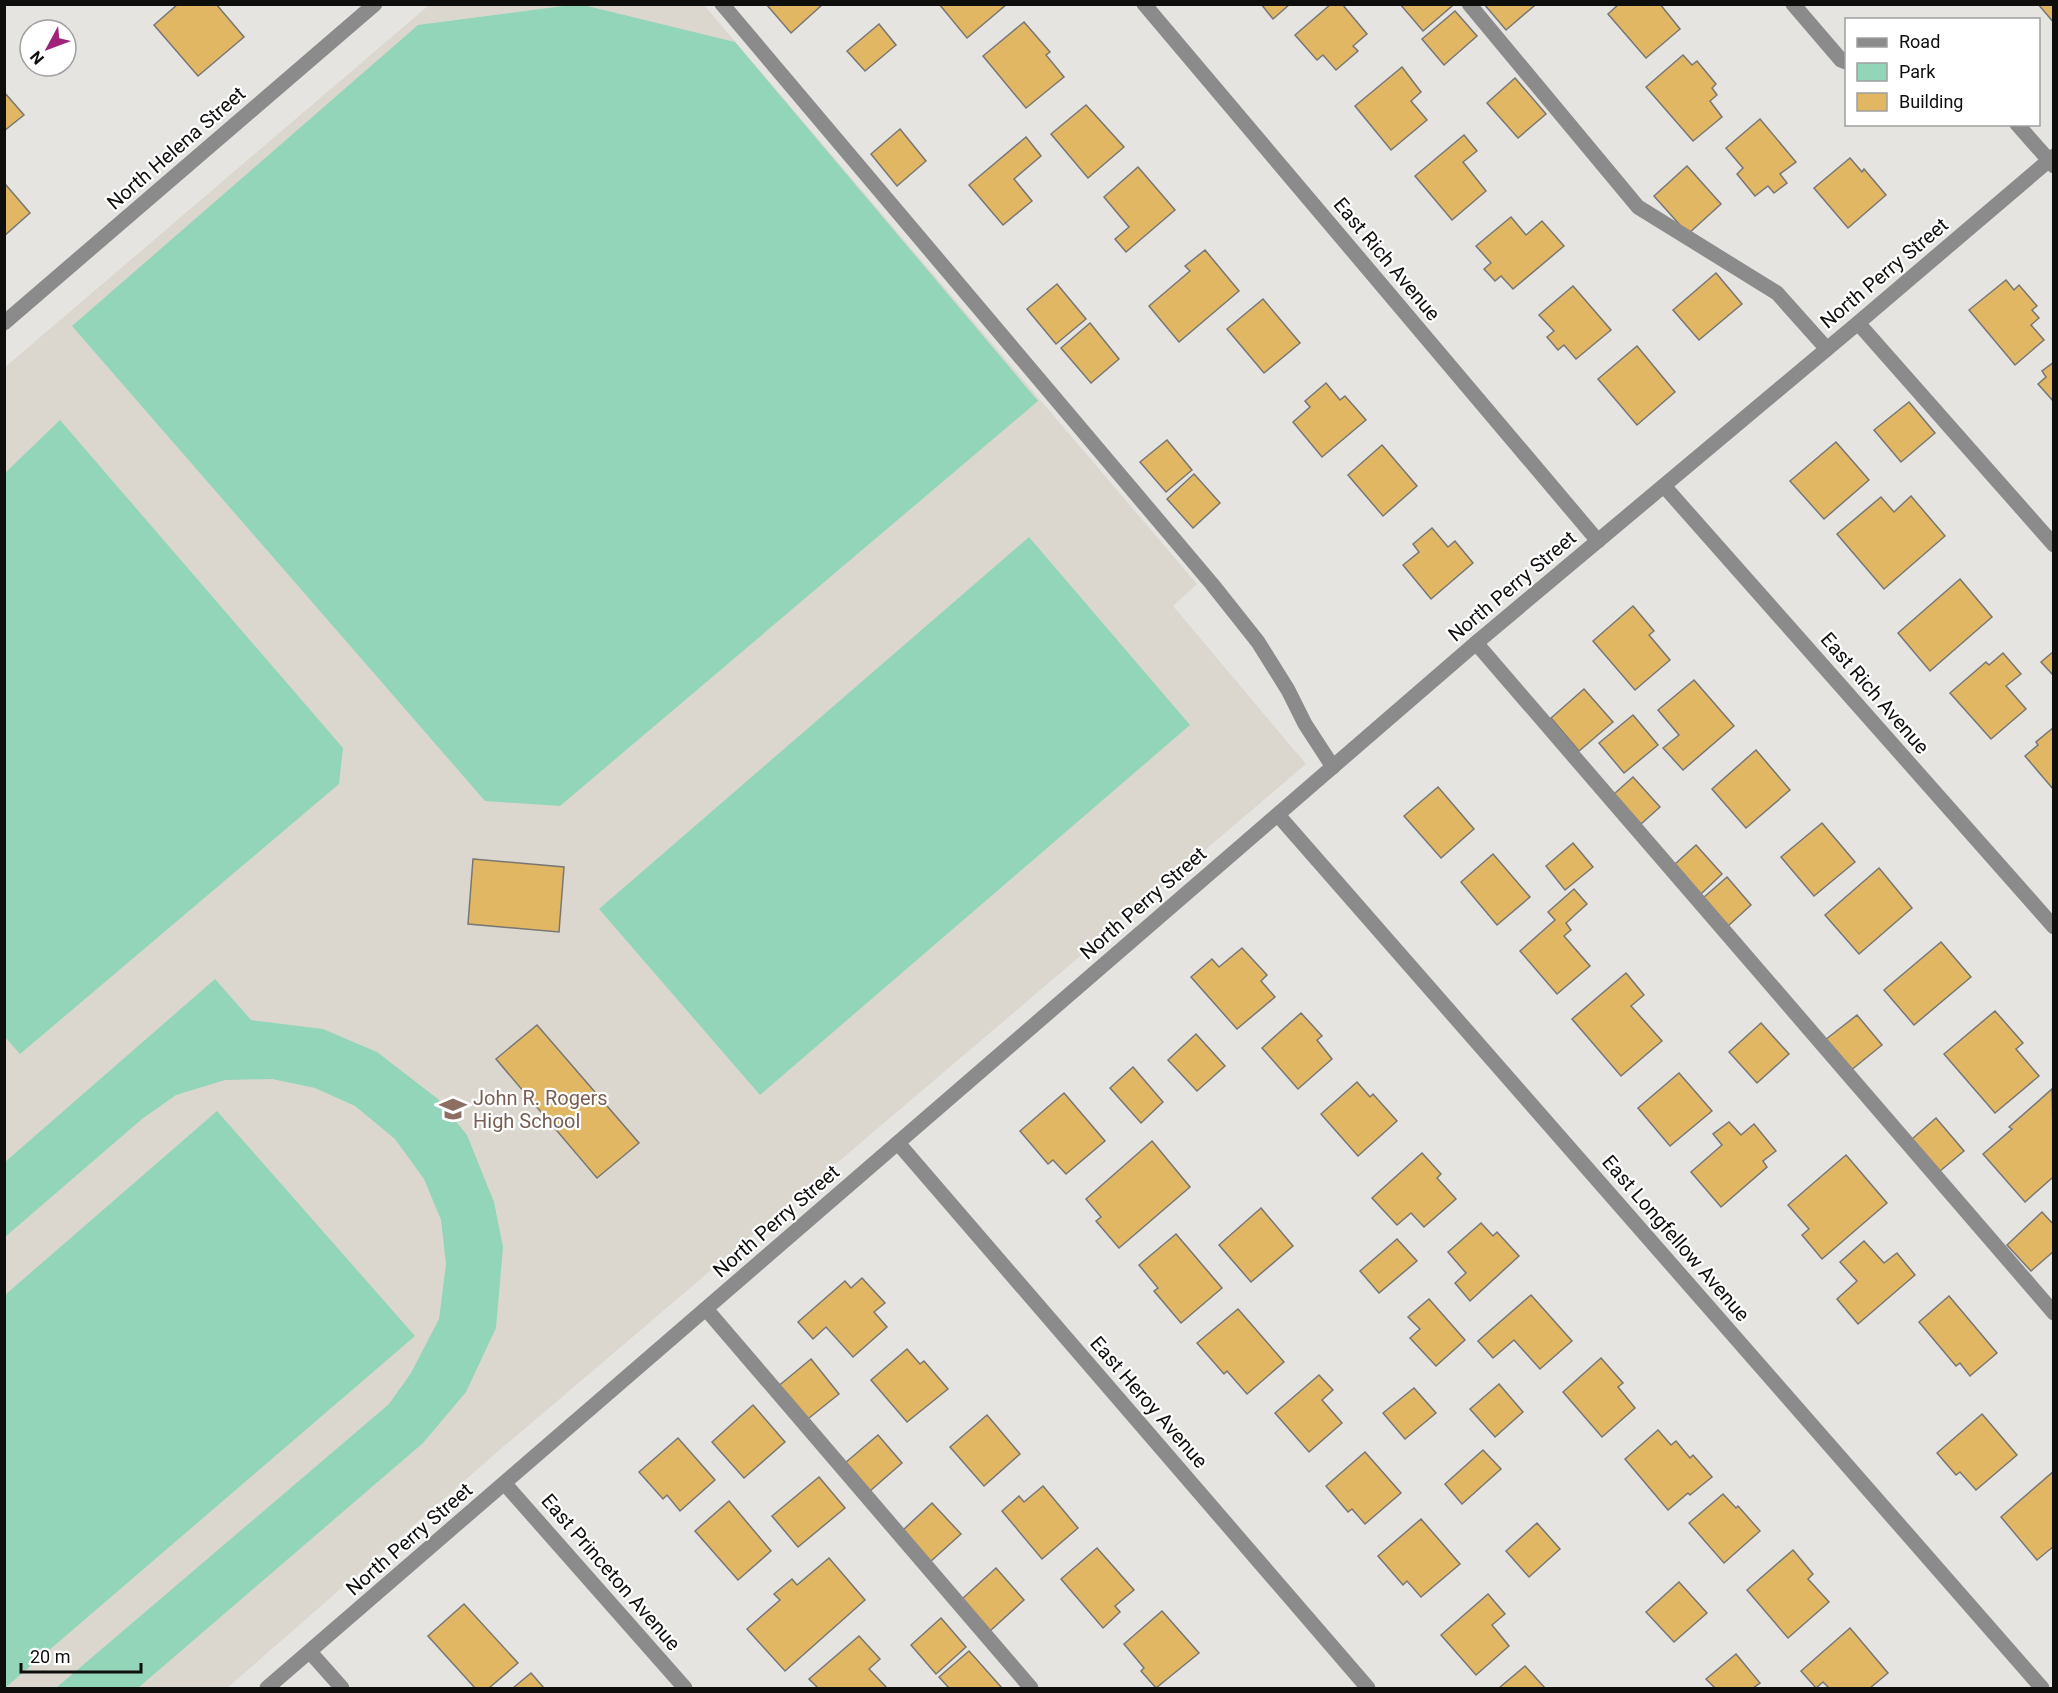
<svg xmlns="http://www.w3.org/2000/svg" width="2058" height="1693" font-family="Roboto,sans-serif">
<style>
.built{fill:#dcd7ce}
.green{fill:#92d5b8}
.building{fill:#e1b763;stroke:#787774;stroke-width:1.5}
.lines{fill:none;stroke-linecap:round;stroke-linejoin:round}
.minor{stroke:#8c8b8b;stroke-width:15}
.labels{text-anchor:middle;stroke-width:4.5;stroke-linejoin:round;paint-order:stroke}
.street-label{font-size:20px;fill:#0e0e0d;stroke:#fff}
.education-label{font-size:20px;fill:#785e54;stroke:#fff;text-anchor:start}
</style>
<rect width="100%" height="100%" fill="#e5e4e1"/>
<!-- built -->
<polygon class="built" points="429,5 704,5 1197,584 1173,606 1306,764 495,1454 227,1688 5,1688 4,368"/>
<!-- green -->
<g class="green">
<polygon points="579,4 735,42 1038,401 560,806 485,801 72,326 418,25"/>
<polygon points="60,420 343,748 339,784 20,1054 4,1036 5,473"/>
<polygon points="1029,537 1190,725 760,1095 599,909"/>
<polygon points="215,979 251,1020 323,1029 377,1052 438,1099 467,1135 494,1202 503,1247 496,1328 466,1392 423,1443 138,1688 56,1688 389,1404 411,1373 439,1319 446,1264 441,1220 424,1179 395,1139 355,1106 315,1088 272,1079 225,1080 176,1095 142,1119 5,1237 5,1162"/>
<polygon points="217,1111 415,1336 5,1688 5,1295"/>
</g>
<!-- building -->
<g class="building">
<polygon points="178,4 216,4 244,37 198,76 154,25"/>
<polygon points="766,4 823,4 791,33"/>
<polygon points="939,4 1007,4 967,38"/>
<polygon points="1261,4 1290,4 1273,19"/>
<polygon points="1331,4 1342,4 1367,34 1353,46 1358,51 1336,70 1323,55 1317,60 1295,35"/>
<polygon points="1400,4 1451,4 1452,6 1423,31"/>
<polygon points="1484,4 1533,4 1534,6 1506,30"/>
<polygon points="1619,4 1660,4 1680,29 1646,58 1608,14"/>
<polygon points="2038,4 2054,4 2054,23"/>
<polygon points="1455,11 1477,36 1444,65 1422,39"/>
<polygon points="1024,22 1050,52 1046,55 1064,77 1026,108 983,56"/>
<polygon points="879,24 896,45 865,71 847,51"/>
<polygon points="1683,55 1692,65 1697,61 1716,84 1712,88 1717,95 1710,101 1722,117 1693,141 1646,87"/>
<polygon points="1402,67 1421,92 1411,101 1427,120 1391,150 1355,106"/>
<polygon points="1515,78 1546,114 1518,138 1487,103"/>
<polygon points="4,92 24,115 4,131"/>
<polygon points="1086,105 1124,147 1088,178 1051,134"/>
<polygon points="1760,119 1796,162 1780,174 1787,183 1774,193 1768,186 1755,196 1737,174 1743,168 1726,148"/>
<polygon points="900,129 926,161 897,186 871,154"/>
<polygon points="1464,135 1477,151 1463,162 1486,191 1452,220 1415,176"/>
<polygon points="1026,137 1041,156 1014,179 1032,201 1003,225 969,185"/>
<polygon points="1850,158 1862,172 1864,169 1886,195 1848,228 1814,188"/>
<polygon points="1687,166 1721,204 1688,234 1654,196"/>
<polygon points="1138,167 1175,210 1126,252 1115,239 1129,227 1104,197"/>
<polygon points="6,185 30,213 4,236 4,186"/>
<polygon points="1511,217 1526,235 1542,221 1564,246 1513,289 1501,276 1495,281 1484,269 1491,263 1476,246"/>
<polygon points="1205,250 1239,291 1179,342 1149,306 1190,271 1185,266"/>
<polygon points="1716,273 1742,304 1699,340 1673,310"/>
<polygon points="2006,280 2014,290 2019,285 2037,306 2032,310 2039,318 2031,325 2044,340 2015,365 1969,310"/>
<polygon points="1057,284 1086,319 1056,344 1027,309"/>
<polygon points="1573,286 1611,330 1576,359 1564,345 1558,350 1547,337 1554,331 1539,315"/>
<polygon points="1263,299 1300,343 1264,373 1227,329"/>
<polygon points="1090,323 1119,359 1091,383 1061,348"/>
<polygon points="1637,346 1675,392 1637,425 1598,379"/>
<polygon points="2054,362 2054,402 2038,384 2046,377 2042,371"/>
<polygon points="1326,383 1340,400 1345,396 1366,420 1322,457 1293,422 1310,407 1305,401"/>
<polygon points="1909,402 1935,433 1901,462 1874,430"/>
<polygon points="1167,440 1192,470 1166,492 1140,462"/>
<polygon points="1836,442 1869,480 1824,519 1790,481"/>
<polygon points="1382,445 1417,486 1383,516 1348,475"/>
<polygon points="1194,474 1220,503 1193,528 1167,499"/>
<polygon points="1911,496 1945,536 1884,589 1837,534 1881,497 1894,512"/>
<polygon points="1432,528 1448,547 1455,541 1473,563 1431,599 1403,565 1419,552 1413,544"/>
<polygon points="1960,579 1992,617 1930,671 1898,633"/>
<polygon points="1633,606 1654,631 1649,635 1670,660 1635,690 1593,641"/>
<polygon points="2054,651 2054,676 2041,662"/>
<polygon points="2003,653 2021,674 2006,686 2026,709 1991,739 1950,693 1986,662 1989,665"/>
<polygon points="1694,680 1734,726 1683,770 1663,748 1679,735 1658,710"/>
<polygon points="1584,689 1613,722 1579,751 1551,718"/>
<polygon points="1633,715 1658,745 1624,773 1599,743"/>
<polygon points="2054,727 2054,788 2053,789 2025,756 2038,745 2036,742"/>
<polygon points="1756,750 1790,790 1746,828 1712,789"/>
<polygon points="1633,777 1660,807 1641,824 1614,794"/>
<polygon points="1438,787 1474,829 1441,858 1404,816"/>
<polygon points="1822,823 1855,862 1814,896 1781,857"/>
<polygon points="1573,843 1593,867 1565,890 1546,866"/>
<polygon points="1696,845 1722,874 1701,894 1675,864"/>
<polygon points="1493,854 1530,897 1497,925 1461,882"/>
<polygon points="473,859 564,867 559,932 468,924"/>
<polygon points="1879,868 1912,908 1859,954 1825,915"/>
<polygon points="1727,877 1751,905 1728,926 1703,898"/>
<polygon points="1574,889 1587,904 1566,923 1571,930 1564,936 1590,966 1557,994 1520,951 1555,920 1548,912"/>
<polygon points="1941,942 1971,977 1914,1025 1884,990"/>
<polygon points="1242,948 1267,975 1261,981 1275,997 1237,1029 1191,977 1212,959 1219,967"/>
<polygon points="1626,973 1644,995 1631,1006 1662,1041 1621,1076 1572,1019"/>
<polygon points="1995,1011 2023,1043 2016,1049 2039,1076 1995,1113 1944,1054"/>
<polygon points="1301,1013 1322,1036 1317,1040 1332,1059 1298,1089 1262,1048"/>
<polygon points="1857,1015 1882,1045 1850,1071 1825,1040"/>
<polygon points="1761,1023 1789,1054 1757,1083 1729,1052"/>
<polygon points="537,1025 639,1143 597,1178 496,1059"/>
<polygon points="1196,1034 1225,1066 1197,1091 1168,1060"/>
<polygon points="1133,1067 1163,1102 1141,1123 1110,1088"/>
<polygon points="1679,1073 1712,1111 1670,1146 1638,1108"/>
<polygon points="1357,1082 1370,1097 1373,1094 1397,1121 1358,1156 1321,1114"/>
<polygon points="2052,1089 2054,1180 2052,1178 2025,1202 1983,1154 2012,1129 2009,1127"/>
<polygon points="1064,1093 1105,1141 1066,1174 1053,1160 1048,1164 1020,1131"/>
<polygon points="1936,1118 1964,1151 1940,1171 1912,1139"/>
<polygon points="1729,1122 1741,1135 1754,1124 1776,1151 1763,1161 1767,1167 1721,1207 1691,1172 1722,1145 1713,1134"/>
<polygon points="1152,1141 1190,1187 1119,1248 1096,1221 1101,1217 1086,1199"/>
<polygon points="1422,1153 1441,1174 1437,1178 1456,1199 1424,1227 1411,1213 1397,1225 1372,1198"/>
<polygon points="1846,1155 1887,1203 1822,1259 1802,1235 1809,1229 1788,1205"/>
<polygon points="1261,1208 1293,1246 1251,1282 1219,1245"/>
<polygon points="2042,1212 2054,1225 2054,1251 2031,1271 2007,1245"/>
<polygon points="1481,1223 1493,1236 1497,1232 1519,1256 1470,1301 1455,1283 1466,1273 1448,1252"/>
<polygon points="1176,1234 1222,1288 1181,1323 1154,1291 1158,1288 1139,1265"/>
<polygon points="1397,1239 1417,1261 1379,1293 1360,1271"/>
<polygon points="1864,1241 1884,1263 1897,1253 1915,1275 1858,1324 1837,1299 1857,1281 1840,1262"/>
<polygon points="862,1278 885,1303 874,1312 887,1327 853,1357 826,1327 813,1339 798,1322 845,1281 851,1288"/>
<polygon points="1531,1295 1572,1341 1540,1369 1514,1340 1493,1358 1478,1341"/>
<polygon points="1949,1296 1997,1353 1970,1376 1960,1363 1956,1366 1919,1322"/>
<polygon points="1429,1299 1465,1340 1436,1366 1410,1338 1420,1329 1408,1317"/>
<polygon points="1238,1309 1284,1362 1247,1394 1227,1371 1224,1374 1197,1343"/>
<polygon points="907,1349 920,1364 924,1361 948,1389 907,1422 871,1380"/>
<polygon points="1601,1358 1623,1383 1618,1387 1635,1408 1602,1437 1563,1392"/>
<polygon points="811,1359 839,1394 804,1422 776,1388"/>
<polygon points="1319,1375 1333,1390 1322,1400 1342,1423 1309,1452 1275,1413"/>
<polygon points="1499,1384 1523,1412 1495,1437 1470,1409"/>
<polygon points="1414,1388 1436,1413 1405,1439 1383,1413"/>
<polygon points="753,1405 785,1442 744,1478 712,1442"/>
<polygon points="1982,1414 2017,1455 1976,1490 1960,1472 1956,1475 1937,1453"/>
<polygon points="987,1415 1020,1454 984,1486 950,1447"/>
<polygon points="1658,1430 1671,1445 1676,1441 1690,1458 1693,1455 1712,1477 1690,1495 1688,1493 1668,1510 1625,1459"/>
<polygon points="878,1435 902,1463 870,1491 845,1463"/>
<polygon points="678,1438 715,1480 680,1511 667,1495 663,1499 639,1472"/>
<polygon points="1483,1450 1501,1469 1462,1504 1445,1484"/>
<polygon points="1365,1452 1401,1493 1365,1524 1352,1509 1348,1512 1326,1486"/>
<polygon points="2054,1471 2054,1546 2037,1560 2001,1517"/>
<polygon points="819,1477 845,1508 798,1547 772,1516"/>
<polygon points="1043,1486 1078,1528 1042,1559 1002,1511 1019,1496 1024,1502"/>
<polygon points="1723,1494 1736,1508 1738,1506 1760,1531 1724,1563 1689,1523"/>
<polygon points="729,1501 771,1551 738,1580 695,1531"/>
<polygon points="932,1503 961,1534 930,1562 902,1531"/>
<polygon points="1421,1519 1460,1564 1421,1597 1407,1581 1403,1585 1378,1556"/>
<polygon points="1537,1523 1560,1549 1529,1577 1506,1551"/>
<polygon points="1097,1548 1134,1590 1115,1606 1120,1612 1103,1628 1061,1579"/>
<polygon points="1793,1550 1813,1574 1808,1579 1829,1602 1788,1638 1747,1590"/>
<polygon points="829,1558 865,1600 785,1671 747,1629 780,1600 774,1594 792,1579 797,1585"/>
<polygon points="996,1568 1024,1600 990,1631 962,1599"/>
<polygon points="1679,1582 1707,1613 1674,1642 1646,1612"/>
<polygon points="1488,1594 1505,1614 1492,1625 1509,1646 1476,1675 1441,1635"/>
<polygon points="464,1604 518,1663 489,1688 475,1688 428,1636"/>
<polygon points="1162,1611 1199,1653 1156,1688 1141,1671 1144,1668 1124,1644"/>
<polygon points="941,1618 966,1647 936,1674 911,1645"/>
<polygon points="1850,1628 1888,1673 1870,1688 1829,1688 1823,1682 1816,1688 1801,1671"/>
<polygon points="859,1636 880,1659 869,1669 887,1688 818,1688 809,1679"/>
<polygon points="969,1651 1002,1688 949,1688 939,1677"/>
<polygon points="1736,1654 1760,1683 1753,1688 1715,1688 1706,1679"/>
<polygon points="1525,1666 1545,1688 1499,1688"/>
<polygon points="531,1673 544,1688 513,1688"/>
</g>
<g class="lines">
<!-- minor -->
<g class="minor">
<polyline points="722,4 1212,584 1258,642 1288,690 1305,724 1333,767"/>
<polyline points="1144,4 1598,541"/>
<polyline points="1469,4 1638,207 1777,293 1827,349"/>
<polyline points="1793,4 1841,60 1846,62"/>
<polyline points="2017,124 2054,166"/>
<polyline points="4,323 375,4"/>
<polyline points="1858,323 2054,545"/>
<polyline points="1664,486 2054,927"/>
<polyline points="1476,643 2054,1313"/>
<polyline points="1278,815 2042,1688"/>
<polyline points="898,1143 1368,1688"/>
<polyline points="706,1309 1031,1688"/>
<polyline points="505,1484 685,1688"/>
<polyline points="310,1652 342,1688"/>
<polyline points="267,1688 1476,643 1858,323 2054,156"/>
</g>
</g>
<!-- icons -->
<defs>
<symbol id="school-bare" viewBox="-9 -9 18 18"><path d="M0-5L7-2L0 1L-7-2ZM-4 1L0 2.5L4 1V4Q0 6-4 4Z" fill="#8d6e63" stroke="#fff" stroke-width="2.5" paint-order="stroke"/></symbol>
</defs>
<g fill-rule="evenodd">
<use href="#school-bare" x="434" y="1090" width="38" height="38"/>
</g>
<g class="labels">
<!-- street labels -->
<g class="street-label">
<text transform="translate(176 148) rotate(-41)" y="7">North Helena Street</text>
<text transform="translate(1387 259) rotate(50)" y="7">East Rich Avenue</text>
<text transform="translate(1884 273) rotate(-40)" y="7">North Perry Street</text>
<text transform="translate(1512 586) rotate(-40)" y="7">North Perry Street</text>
<text transform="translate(1875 693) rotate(49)" y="7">East Rich Avenue</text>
<text transform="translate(1143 903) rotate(-41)" y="7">North Perry Street</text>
<text transform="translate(776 1221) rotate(-41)" y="7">North Perry Street</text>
<text transform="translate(1676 1238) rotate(49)" y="7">East Longfellow Avenue</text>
<text transform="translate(1149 1402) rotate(49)" y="7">East Heroy Avenue</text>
<text transform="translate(409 1539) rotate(-41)" y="7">North Perry Street</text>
<text transform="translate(611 1572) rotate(49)" y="7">East Princeton Avenue</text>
</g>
<!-- education labels -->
<g class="education-label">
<text x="473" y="1105">John R. Rogers<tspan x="473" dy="23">High School</tspan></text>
</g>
</g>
<!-- border -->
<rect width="2058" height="1693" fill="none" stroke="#0e0e0d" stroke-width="12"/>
<!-- legend -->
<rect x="1845" y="18" width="195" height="108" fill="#ffffff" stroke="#9f9f9e" stroke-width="1.5"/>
<rect x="1857" y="38" width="30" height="9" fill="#8c8b8b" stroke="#9f9f9e" stroke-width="1.5"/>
<text x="1899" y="48" font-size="18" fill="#0e0e0d">Road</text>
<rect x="1857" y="63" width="30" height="18" fill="#92d5b8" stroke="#9f9f9e" stroke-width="1.5"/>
<text x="1899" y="78" font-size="18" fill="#0e0e0d">Park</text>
<rect x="1857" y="93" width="30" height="18" fill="#e1b763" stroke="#9f9f9e" stroke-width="1.5"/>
<text x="1899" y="108" font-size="18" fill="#0e0e0d">Building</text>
<!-- north arrow -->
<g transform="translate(48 48) rotate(229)"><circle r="28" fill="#ffffff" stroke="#9f9f9e" stroke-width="1.5"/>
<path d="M0-4.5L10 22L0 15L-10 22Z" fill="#9e2278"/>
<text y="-9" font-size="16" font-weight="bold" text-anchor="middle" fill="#0e0e0d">N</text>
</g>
<!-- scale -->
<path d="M21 1663v9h120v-9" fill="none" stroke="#0e0e0d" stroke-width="3"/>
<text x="30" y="1663" font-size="18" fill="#0e0e0d" stroke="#ffffff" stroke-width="4.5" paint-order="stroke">20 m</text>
</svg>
